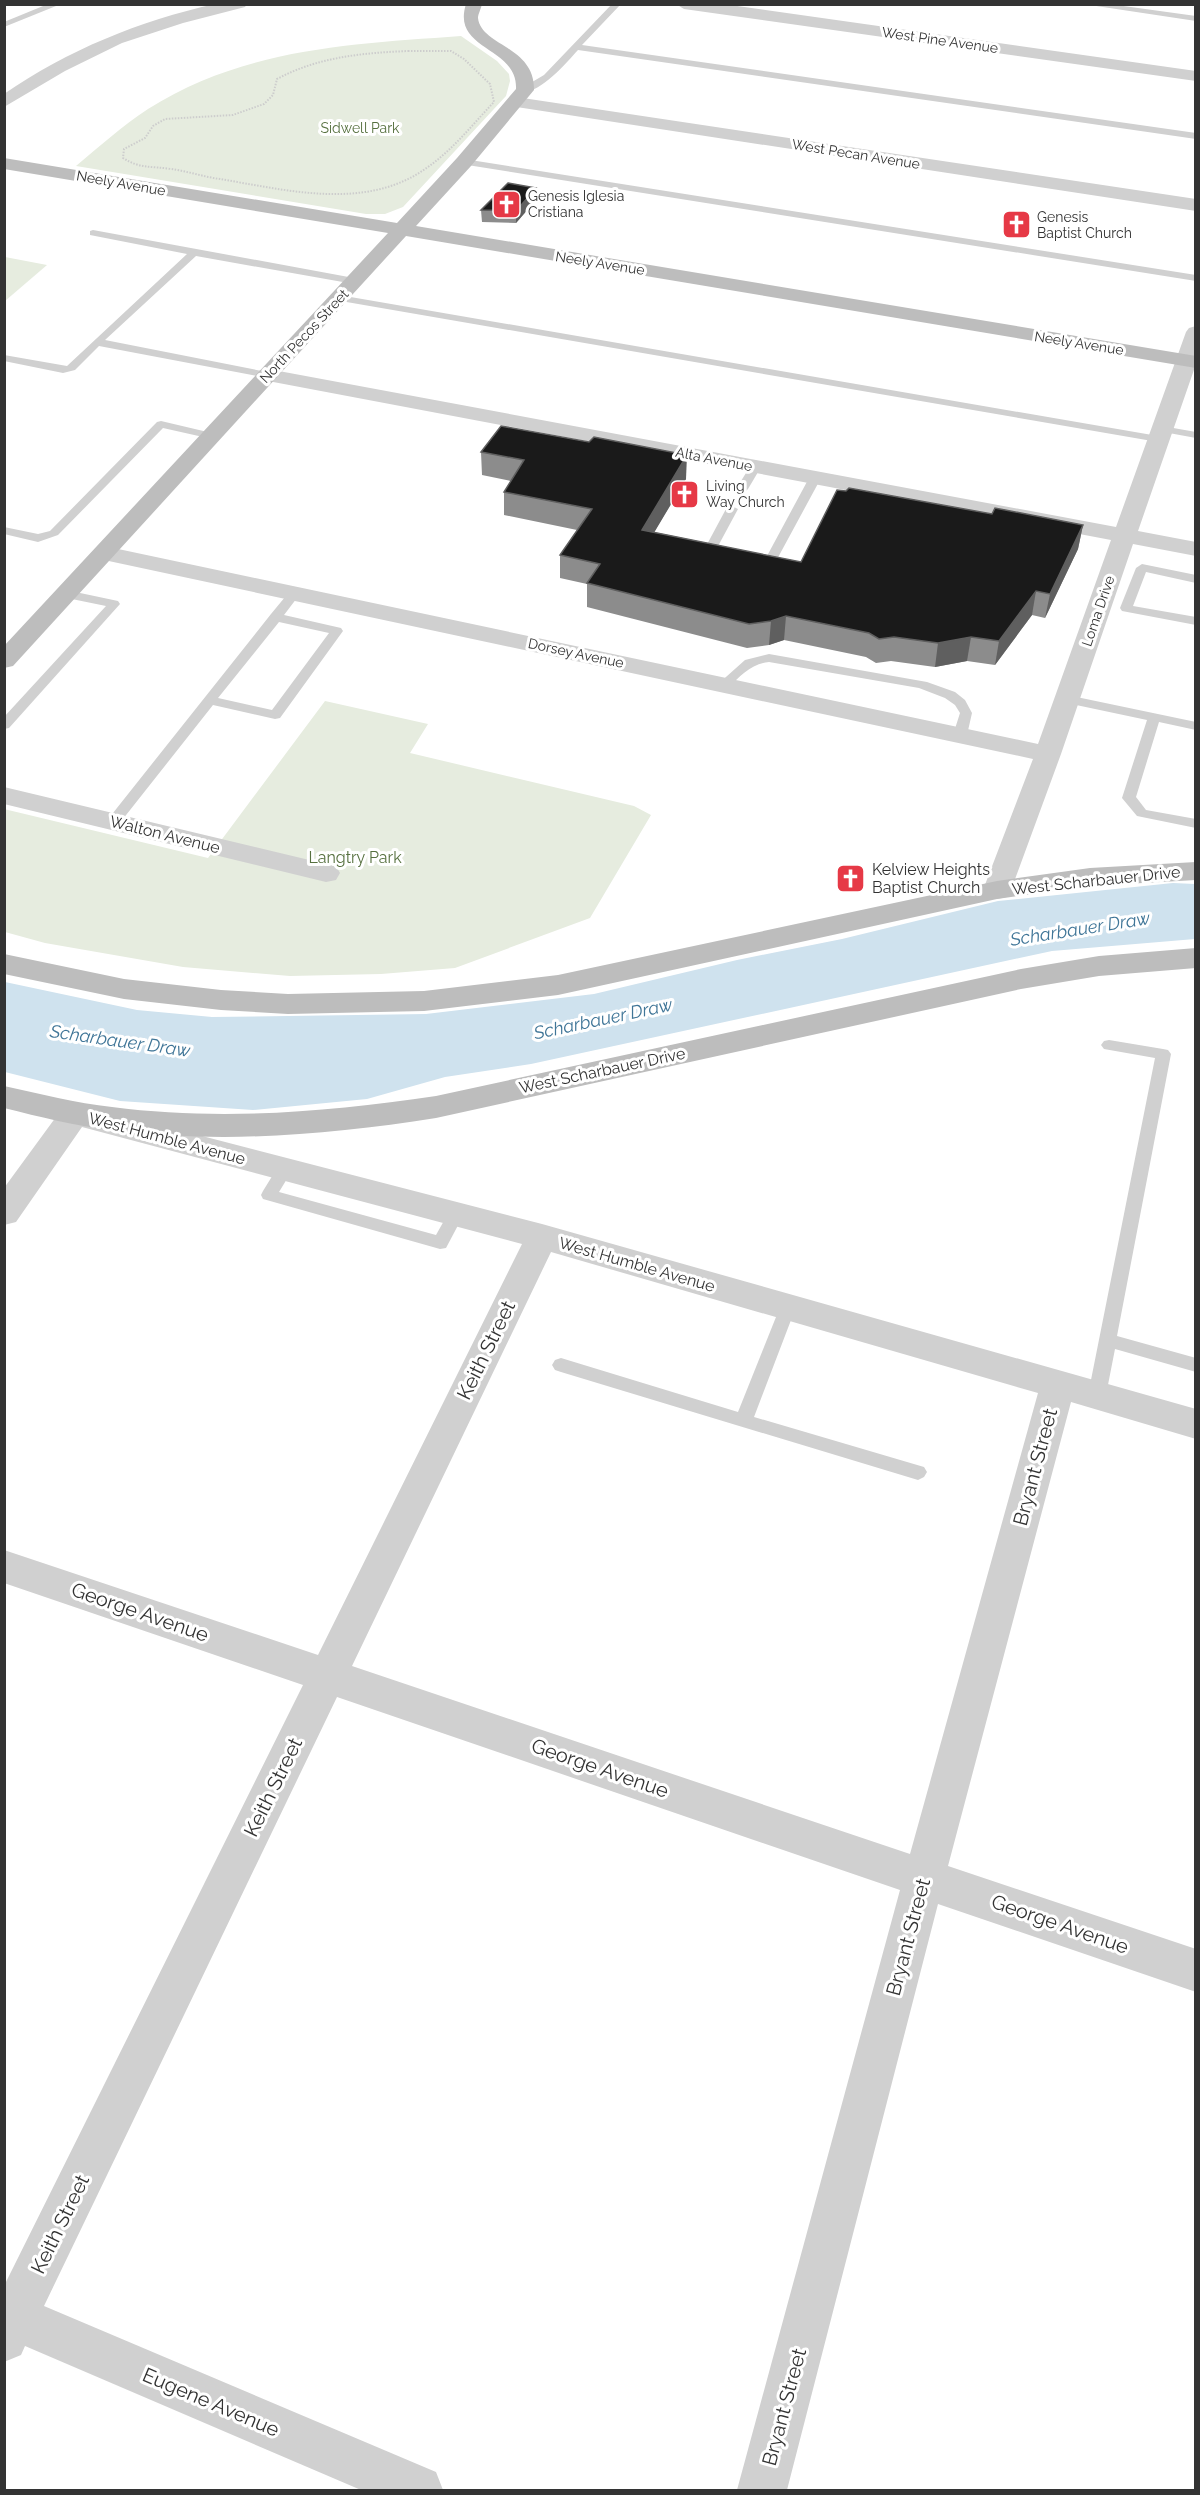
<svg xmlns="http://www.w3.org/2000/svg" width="1200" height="2495" font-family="Raleway,sans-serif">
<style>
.green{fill:#e6ecdf}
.water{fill:#cfe2ee}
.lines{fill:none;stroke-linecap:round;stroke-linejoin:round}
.path{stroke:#cdcdcd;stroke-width:2;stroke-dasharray:1.5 1.5;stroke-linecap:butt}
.lane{fill:#d0d0d0;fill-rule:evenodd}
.street{fill:#d0d0d0;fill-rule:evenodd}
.secondary{fill:#bdbdbd;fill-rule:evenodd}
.wall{fill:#8c8c8c}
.shaded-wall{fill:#5f5f5f}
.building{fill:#1a1a1a;stroke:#5f5f5f;stroke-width:1.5}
.labels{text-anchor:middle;stroke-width:6;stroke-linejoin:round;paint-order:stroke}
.far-street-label{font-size:14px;fill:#333;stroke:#fff}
.far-park-label{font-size:14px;fill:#56703f;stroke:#fff}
.far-poi-label{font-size:14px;fill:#333;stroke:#fff;text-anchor:start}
.street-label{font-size:16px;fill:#333;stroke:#fff}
.park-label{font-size:16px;fill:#56703f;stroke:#fff}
.poi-label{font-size:16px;fill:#333;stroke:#fff;text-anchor:start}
.water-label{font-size:18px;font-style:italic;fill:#3f7597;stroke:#fff}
.near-street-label{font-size:20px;fill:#333;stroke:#fff}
</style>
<rect width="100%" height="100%" fill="#fff"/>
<!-- green -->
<g class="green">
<path d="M461,36L497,61L509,74L510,81L506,96L403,207L385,214H366L76,166C100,146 122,126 148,109C244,48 352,44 461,36Z"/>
<polygon points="5,257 47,265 5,301 4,257"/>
<polygon points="325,701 428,724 410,753 634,806 651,815 590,918 455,968 381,974 290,976 183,967 45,943 5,932 4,809 208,858"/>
</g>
<!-- water -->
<polygon class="water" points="1173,883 1195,884 1195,939 1052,951 531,1064 445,1077 367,1099 253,1110 120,1101 5,1072 5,982 137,1010 212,1017 426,1014 594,994 737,960 842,939 998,901"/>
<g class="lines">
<!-- path -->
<path class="path" d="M408,51H451L464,59L490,84L494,102C472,125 452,151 425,169C365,211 286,190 220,179C204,177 187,171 171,169C152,166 140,169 123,158L124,149L145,138L153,126L165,119L233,115L264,104L273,95L277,79C318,57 362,53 408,51Z"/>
<!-- lane -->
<g class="lane">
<polygon points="48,4 61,4 4,27 4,22"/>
<path d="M612,4H621L582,45L1196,133V139L578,50C566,63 541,93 522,92V88L544,75Z"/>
<polygon points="1083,4 1109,4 1196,16 1196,21"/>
<polygon points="464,159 1196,275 1196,281 461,164 459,162"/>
<polygon points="93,230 354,278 359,281 354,284 196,256 105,340 272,373 273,375 268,378 99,346 75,370 63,373 4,361 4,355 67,366 187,254 90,235 90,231"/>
<polygon points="339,295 1158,436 1164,439 1158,442 335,300 334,298"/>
<polygon points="161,421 216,434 218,436 212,439 163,428 58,535 38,542 4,534 4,527 38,534 50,531 157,422"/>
<polygon points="1162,426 1196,432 1196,438 1158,431 1158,427"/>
<polygon points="755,464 761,467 748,489 746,491 738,491 736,489 751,465"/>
<polygon points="815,475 821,478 775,563 751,561 751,555 767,556 809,478"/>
<polygon points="732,506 738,509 717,548 731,550 733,553 727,557 706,553 704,550 726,509"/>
<polygon points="1142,564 1196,575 1196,583 1146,572 1133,606 1196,617 1196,625 1122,611 1120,608 1136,568"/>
<polygon points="66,590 118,601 120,604 9,728 4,729 4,717 106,606 62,597 60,594"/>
<path d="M294,590L300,594L284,615L341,628L343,631L280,718L275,719L213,705L119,824H109L107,821L109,818L271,614L290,591ZM279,622L329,633L272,710L218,698Z"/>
<path d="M769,654L927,682L955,692L965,700L972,713L967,735L960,739L953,735L960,713L955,705L945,698L919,688L769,662C752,663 740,676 728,688L723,689L717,685L745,660Z"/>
<polygon points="1067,695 1196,722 1196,730 1159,722 1136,797 1146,810 1196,819 1196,828 1137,816 1122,798 1147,720 1062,702 1061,699 1062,696"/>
<polygon points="1109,1040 1163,1049 1168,1050 1171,1054 1117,1336 1196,1358 1196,1372 1115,1349 1106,1395 1103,1400 1097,1402 1091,1400 1088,1395 1155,1058 1104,1049 1101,1045 1104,1041"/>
<polygon points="285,1163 291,1165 293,1169 279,1192 436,1235 450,1210 456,1208 462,1210 464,1214 446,1248 440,1249 263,1199 261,1195 263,1191 279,1165"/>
<polygon points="788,1300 794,1302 796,1307 754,1417 924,1467 927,1472 924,1477 918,1480 561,1372 555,1370 552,1365 555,1360 561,1358 738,1412 782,1302"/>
</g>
<!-- street -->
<g class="street">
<path d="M215,4H247L245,7L183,23L122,43L65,71L4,107V94C68,50 139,21 215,4Z"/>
<polygon points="676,4 723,4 1196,71 1196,81 684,9"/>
<polygon points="516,97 1196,199 1196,211 510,106 507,102 510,98"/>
<polygon points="1196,326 1196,364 1138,531 1196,542 1196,556 1133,544 1061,754 1011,890 1007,897 997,899 987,897 983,890 1033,759 104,560 96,558 92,553 96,548 104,546 1038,744 1111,540 268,381 260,380 257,375 260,370 268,369 1116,527 1186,332 1189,328"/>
<polygon points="4,787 326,864 336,866 340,873 336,880 326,882 4,804"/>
<path d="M75,1103L542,1224L1196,1409V1439L1071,1402L948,1866L1196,1949V1992L938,1904L787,2490H737L900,1890L337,1697L44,2306L436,2472L443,2490H361L25,2346L21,2355L4,2362V2286L303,1685L4,1583V1550L318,1655L522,1244L82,1127L16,1222L4,1225V1188L64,1106ZM551,1252L1038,1393L910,1854L352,1666Z"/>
</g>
<!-- secondary -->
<g class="secondary">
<path d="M466,4H482C481,9 478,14 478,18C481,46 535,46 534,90L471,166L416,226L1196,356V368L406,236L13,666L4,668V646L388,233L4,169V158L397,223L457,158L516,89C518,46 451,51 466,4Z"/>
<polygon points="1196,862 1196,880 1090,886 997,899 558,995 424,1011 288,1014 221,1010 124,999 4,974 4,954 124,979 221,990 288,994 424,991 558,975 997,881 1090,868"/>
<path d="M1196,948V968L1099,976L1021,989L436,1118C328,1135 221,1144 112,1130C76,1126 40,1117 4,1108V1086C40,1094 76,1103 112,1107C221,1121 328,1112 436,1096L1021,969L1099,956Z"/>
</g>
</g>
<!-- wall -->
<g class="wall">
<polygon points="536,188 536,200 516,223 482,222 481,210"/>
<polygon points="481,452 686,479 654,532 801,562 992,514 1083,525 1078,549 1045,618 1032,615 995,665 967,661 935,667 891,661 876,663 866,657 784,640 769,645 747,648 587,607 587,584 560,578 560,555 577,530 504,515 504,492 511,481 482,475"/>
</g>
<!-- shaded-wall -->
<g class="shaded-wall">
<polygon points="536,188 536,200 516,223 516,211"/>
<polygon points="687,455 686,479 642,553 642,530"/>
<polygon points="1083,525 1078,549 1045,618 1050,594"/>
<polygon points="1036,591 1032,615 995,665 999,641"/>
<polygon points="786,616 784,640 769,645 771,621"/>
<polygon points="971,637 967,661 935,667 938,643"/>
</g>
<!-- building -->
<g class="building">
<polygon points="508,183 536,188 516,211 481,210"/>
<polygon points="501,426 589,442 594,437 687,455 642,530 801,562 837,490 846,491 849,488 992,514 995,508 1083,525 1050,594 1036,591 999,641 971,637 938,643 894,637 879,639 869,633 786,616 771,621 749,624 587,583 600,564 560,555 592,509 504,492 524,460 481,452"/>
</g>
<!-- icons -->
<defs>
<symbol id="church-square" viewBox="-11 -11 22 22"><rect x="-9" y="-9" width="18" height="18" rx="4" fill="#e63946" stroke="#fff"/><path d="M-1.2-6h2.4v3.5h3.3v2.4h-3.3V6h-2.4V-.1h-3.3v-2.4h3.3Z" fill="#fff"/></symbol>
</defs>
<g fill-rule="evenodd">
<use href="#church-square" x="490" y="188" width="33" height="33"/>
<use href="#church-square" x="1000" y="208" width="33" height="33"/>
<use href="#church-square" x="668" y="478" width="33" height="33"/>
<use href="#church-square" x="834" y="862" width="33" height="33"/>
</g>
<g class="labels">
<!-- far-street labels -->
<g class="far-street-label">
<text transform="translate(940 40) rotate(8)" y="5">West Pine Avenue</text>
<text transform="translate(856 154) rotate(9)" y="5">West Pecan Avenue</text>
<text transform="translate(121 183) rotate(10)" y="5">Neely Avenue</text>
<text transform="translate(600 263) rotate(9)" y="5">Neely Avenue</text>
<text transform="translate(304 336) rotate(-47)" y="5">North Pecos Street</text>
<text transform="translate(1079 343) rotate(9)" y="5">Neely Avenue</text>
<text transform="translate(714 459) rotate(11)" y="5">Alta Avenue</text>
<text transform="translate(1098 611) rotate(-71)" y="5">Loma Drive</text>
<text transform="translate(576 653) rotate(12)" y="5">Dorsey Avenue</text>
</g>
<!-- far-park labels -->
<g class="far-park-label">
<text x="360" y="133">Sidwell Park</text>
</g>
<!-- far-poi labels -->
<g class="far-poi-label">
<text x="528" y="201">Genesis Iglesia<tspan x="528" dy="16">Cristiana</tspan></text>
<text x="1037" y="222">Genesis<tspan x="1037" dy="16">Baptist Church</tspan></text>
<text x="706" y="491">Living<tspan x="706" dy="16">Way Church</tspan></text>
</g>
<!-- street labels -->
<g class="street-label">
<text transform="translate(165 834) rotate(14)" y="6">Walton Avenue</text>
<text transform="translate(1096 880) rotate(-6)" y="6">West Scharbauer Drive</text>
<text transform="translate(602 1070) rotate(-12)" y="6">West Scharbauer Drive</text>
<text transform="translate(167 1138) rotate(15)" y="6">West Humble Avenue</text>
<text transform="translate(637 1264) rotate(16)" y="6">West Humble Avenue</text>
</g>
<!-- park labels -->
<g class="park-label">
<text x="355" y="863">Langtry Park</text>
</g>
<!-- poi labels -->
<g class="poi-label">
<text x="872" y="875">Kelview Heights<tspan x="872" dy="18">Baptist Church</tspan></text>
</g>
<!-- water labels -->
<g class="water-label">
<text transform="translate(1080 929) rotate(-9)" y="6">Scharbauer Draw</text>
<text transform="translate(603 1019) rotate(-12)" y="6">Scharbauer Draw</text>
<text transform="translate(120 1041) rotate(8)" y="6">Scharbauer Draw</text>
</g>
<!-- near-street labels -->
<g class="near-street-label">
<text transform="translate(486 1350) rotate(-64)" y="7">Keith Street</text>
<text transform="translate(1035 1467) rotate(-75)" y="7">Bryant Street</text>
<text transform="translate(140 1612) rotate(19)" y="7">George Avenue</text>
<text transform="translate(600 1768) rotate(19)" y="7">George Avenue</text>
<text transform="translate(273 1787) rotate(-64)" y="7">Keith Street</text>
<text transform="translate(1060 1924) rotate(19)" y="7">George Avenue</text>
<text transform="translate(908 1937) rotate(-75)" y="7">Bryant Street</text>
<text transform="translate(60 2224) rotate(-64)" y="7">Keith Street</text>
<text transform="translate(211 2402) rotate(23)" y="7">Eugene Avenue</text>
<text transform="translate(784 2407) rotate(-75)" y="7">Bryant Street</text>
</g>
</g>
<!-- border -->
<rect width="1200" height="2495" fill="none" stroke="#333333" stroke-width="12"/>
</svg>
